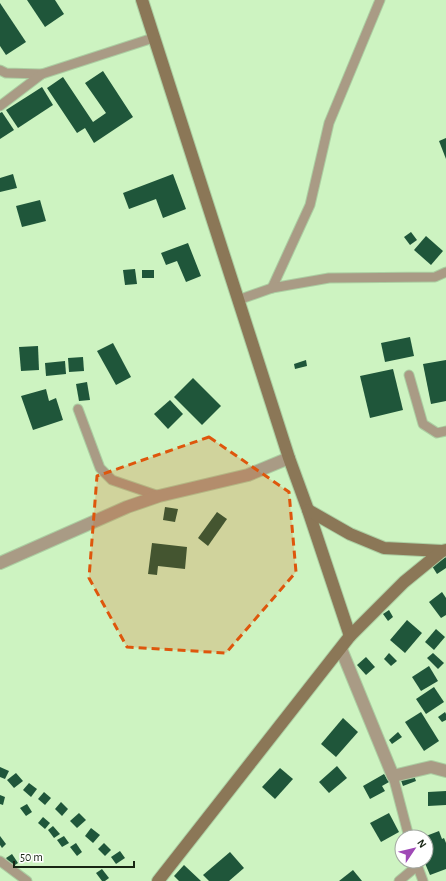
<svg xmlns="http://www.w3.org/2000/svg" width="446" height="881" font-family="'Alegreya Sans',sans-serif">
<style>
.building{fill:#1f563a}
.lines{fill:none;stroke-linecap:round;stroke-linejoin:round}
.lane-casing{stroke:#accea2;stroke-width:11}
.street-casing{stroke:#accea2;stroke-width:14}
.secondary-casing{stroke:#accea2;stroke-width:14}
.lane{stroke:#a99b85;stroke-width:9}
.street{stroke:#a99b85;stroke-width:12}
.secondary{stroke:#8b7757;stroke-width:12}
.marked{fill:#de560c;fill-opacity:0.2;stroke:#de560c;stroke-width:3;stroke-dasharray:8 5;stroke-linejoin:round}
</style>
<rect width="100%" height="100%" fill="#cdf3c1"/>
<!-- building -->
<g class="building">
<polygon points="27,0 55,0 64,14 45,27"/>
<polygon points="0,3 26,42 6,55 0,46"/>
<polygon points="103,71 133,117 94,143 85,128 77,133 47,88 63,77 93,122 106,113 85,83"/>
<polygon points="42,87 53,105 18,128 6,110"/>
<polygon points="2,112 14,130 0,139 0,113"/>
<polygon points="446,138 446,159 439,141"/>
<polygon points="13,174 17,188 0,192 0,178"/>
<polygon points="173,174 186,209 163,218 156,199 129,209 123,193"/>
<polygon points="40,200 46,221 22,227 16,206"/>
<polygon points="411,232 417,240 410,245 404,237"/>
<polygon points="426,236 443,251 431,265 414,250"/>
<polygon points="188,243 201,276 186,282 177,261 166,265 161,253"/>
<polygon points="135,269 137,284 125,285 123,270"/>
<rect x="142" y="270" width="12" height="8"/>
<polygon points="410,337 414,356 385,362 381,343"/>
<polygon points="113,343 131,377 116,385 97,351"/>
<polygon points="38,346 39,370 21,371 19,347"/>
<polygon points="83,357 84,371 69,372 68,358"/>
<polygon points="306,360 307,366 295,369 294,364"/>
<polygon points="446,360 446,401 431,404 423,364"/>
<polygon points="65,361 66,374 46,376 45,363"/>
<polygon points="393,369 403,410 370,418 360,376"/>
<polygon points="193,378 221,406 202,425 174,397"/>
<polygon points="87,382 90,400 79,401 76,384"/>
<polygon points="46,389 49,401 56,398 63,420 33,430 21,396"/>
<polygon points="170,400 183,414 168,429 154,414"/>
<polygon points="165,507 178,509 175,522 163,520"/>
<polygon points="217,512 227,519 208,546 198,538"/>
<polygon points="152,543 187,547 185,569 158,566 157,575 148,574"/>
<polygon points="446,557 446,568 437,574 432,566"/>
<polygon points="442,592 446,598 446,615 441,618 429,602"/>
<polygon points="389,610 393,617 388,621 383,614"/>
<polygon points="407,620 422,633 405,653 390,640"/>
<polygon points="436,629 445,637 434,650 425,642"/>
<polygon points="389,653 397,661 391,666 384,659"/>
<polygon points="433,653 444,663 438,669 427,658"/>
<polygon points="366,657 375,667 366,675 357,665"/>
<polygon points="429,666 438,681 421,691 412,677"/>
<polygon points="434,687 444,702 426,714 416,699"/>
<polygon points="421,712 439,741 424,751 405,722"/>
<polygon points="445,712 446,714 446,720 442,722 438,717"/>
<polygon points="343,718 358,732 336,757 321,744"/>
<polygon points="398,732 402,737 392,744 389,740"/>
<polygon points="337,766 347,778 329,793 319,782"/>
<polygon points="0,767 9,771 5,779 0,777"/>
<polygon points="280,768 293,779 275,799 262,787"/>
<polygon points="412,770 416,781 403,786 399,775"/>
<polygon points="16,773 23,781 14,788 7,780"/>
<polygon points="384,774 389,782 382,786 385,791 370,799 363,786"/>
<polygon points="29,783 37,789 31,797 23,790"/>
<polygon points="446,791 446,805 428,806 428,792"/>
<polygon points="44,792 51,798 45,805 38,799"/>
<polygon points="0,795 5,797 3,805 0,804"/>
<polygon points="61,802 68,809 62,816 55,809"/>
<polygon points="27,804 32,812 26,816 20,808"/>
<polygon points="79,813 86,820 77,828 70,821"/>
<polygon points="389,813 399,832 381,842 370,823"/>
<polygon points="43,817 50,823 45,829 38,823"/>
<polygon points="53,826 60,834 54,838 48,830"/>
<polygon points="91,828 100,835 93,843 85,836"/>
<polygon points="439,831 442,839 444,838 446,843 446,869 430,875 424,861 426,861 426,836"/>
<polygon points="0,836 6,844 2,848 0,845"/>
<polygon points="64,836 69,843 62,847 57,840"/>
<polygon points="76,843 82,852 77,856 70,847"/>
<polygon points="104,843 111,850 105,856 98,849"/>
<polygon points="120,851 125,858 116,864 111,857"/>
<polygon points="230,852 244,868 229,881 209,881 203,875"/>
<polygon points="12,854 18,863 12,867 6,858"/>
<polygon points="184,865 201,881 179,881 174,876"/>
<polygon points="102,869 109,878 105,881 102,881 96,873"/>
<polygon points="353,870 362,881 339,881"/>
</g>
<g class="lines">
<defs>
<g id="lane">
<polyline points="0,70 6,73 42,74"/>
<polyline points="0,106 42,74 153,38"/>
<polyline points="272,288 310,205 329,123 380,0"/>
<polyline points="238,300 272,288 329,278 435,277 446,272"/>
<polyline points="409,375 423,424 437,433 446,431"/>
<polyline points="78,409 100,468 112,480 159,496"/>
<polyline points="393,776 409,837"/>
<polyline points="0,861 27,881"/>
<polyline points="416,862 423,881"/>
<polyline points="399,881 417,866"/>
</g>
<g id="street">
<polyline points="0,563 127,507 159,496 248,475 289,458"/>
<polyline points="341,649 393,776 431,767 446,771"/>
</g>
<g id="secondary">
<polyline points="142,0 289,458 308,510 350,636"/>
<polyline points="308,510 350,534 384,548 442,551"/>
<polyline points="158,881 350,636 404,582 442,551 446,550"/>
</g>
</defs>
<!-- lane casing -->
<use href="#lane" class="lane-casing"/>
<!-- street casing -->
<use href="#street" class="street-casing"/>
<!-- secondary casing -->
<use href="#secondary" class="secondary-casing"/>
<!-- lane -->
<use href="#lane" class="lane"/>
<!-- street -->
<use href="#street" class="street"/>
<!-- secondary -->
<use href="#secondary" class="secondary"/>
</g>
<!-- marked area -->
<path class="marked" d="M209,437L289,492L296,572L226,653L127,647L89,578L97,476Z"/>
<!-- north arrow -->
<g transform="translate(414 849) rotate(55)"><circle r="19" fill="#ffffff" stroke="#a2a8a1"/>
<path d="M0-3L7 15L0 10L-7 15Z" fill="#9f49b6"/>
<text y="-6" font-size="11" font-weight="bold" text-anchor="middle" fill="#172513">N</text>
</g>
<!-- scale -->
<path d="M14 861v6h120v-6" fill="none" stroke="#172513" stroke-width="2"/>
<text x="20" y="861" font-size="12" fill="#172513" stroke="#ffffff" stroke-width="3" paint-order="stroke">50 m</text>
</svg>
